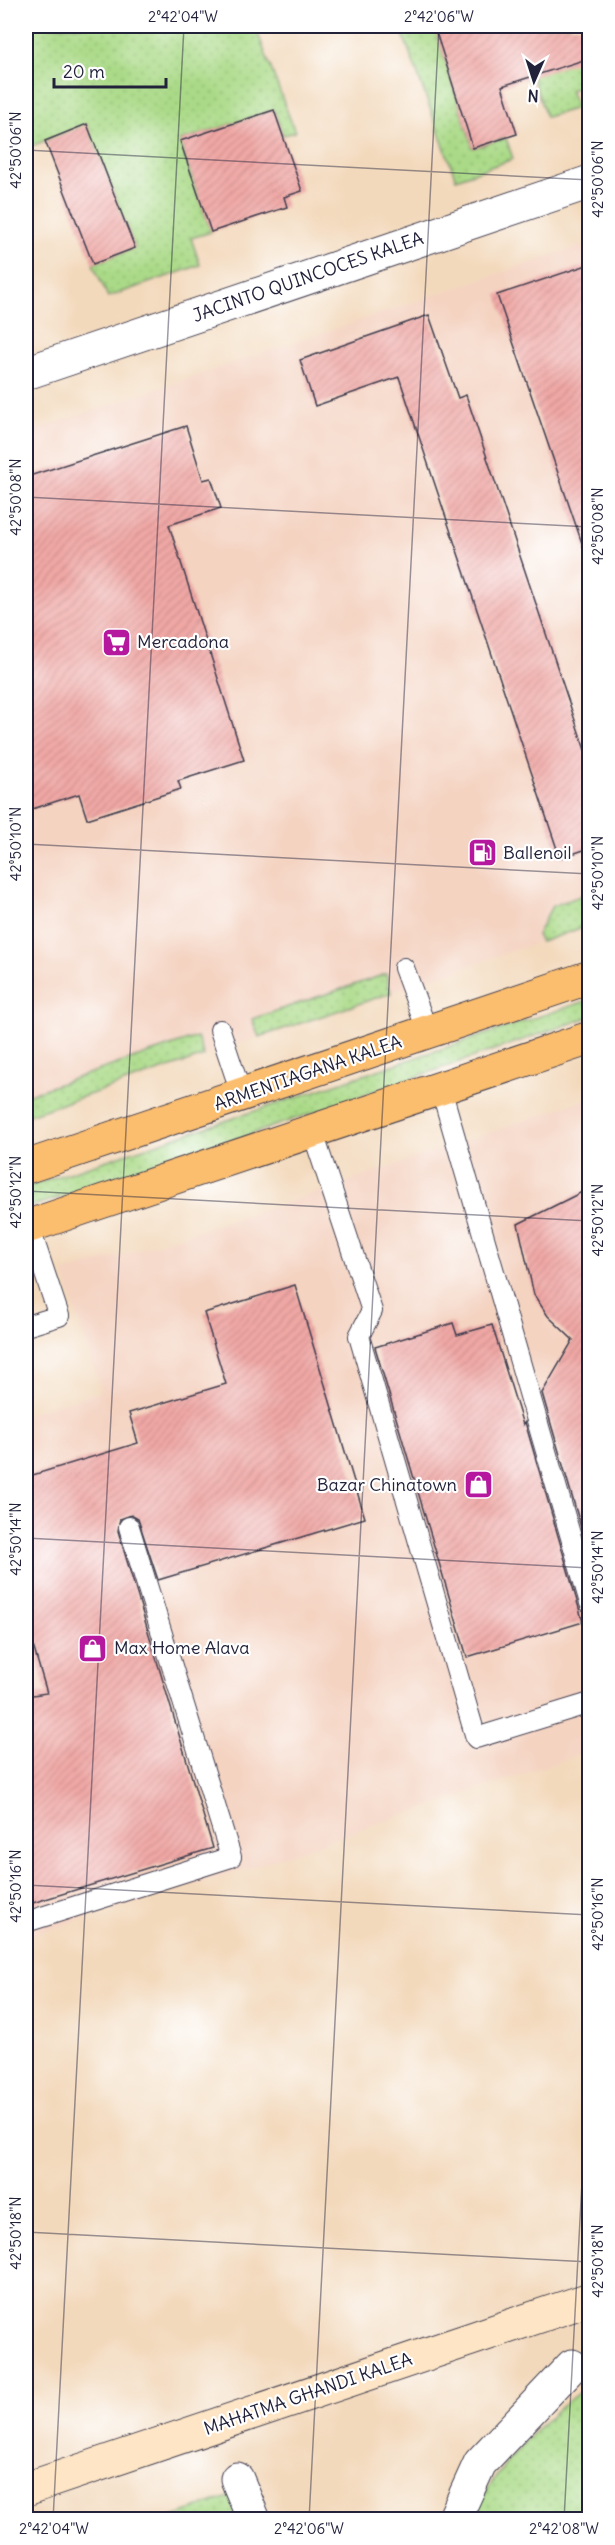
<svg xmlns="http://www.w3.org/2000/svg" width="615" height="2545" font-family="Delius,sans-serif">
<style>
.built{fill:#f4d3c1}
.grass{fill:url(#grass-dots);stroke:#667e61;stroke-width:1.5}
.building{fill:url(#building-hatch)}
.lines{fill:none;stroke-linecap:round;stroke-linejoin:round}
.lane-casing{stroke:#413d4e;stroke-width:22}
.street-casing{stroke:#413d4e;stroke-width:35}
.secondary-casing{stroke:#413d4e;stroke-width:35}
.primary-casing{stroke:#413d4e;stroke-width:35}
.lane{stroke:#fff;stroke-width:20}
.street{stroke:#fff;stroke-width:33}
.secondary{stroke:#fde5c5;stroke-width:33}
.primary{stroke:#fbbd6e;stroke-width:33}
.ticks{fill:none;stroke:#22223b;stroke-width:1.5;stroke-opacity:0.45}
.labels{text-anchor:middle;stroke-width:4.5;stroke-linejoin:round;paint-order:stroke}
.street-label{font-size:18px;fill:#22223b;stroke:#fff}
.poi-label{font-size:18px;fill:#22223b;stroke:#fff;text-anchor:start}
.neatline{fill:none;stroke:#22223b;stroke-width:2}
.ticks-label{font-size:15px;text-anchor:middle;fill:#22223b}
</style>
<defs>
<pattern id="grass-dots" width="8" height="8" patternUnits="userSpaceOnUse" patternTransform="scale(1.5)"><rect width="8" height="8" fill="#aada87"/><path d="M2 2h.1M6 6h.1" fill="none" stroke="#92bb75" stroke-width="1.8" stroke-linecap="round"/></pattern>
<pattern id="building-hatch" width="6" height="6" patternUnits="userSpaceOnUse" patternTransform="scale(1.5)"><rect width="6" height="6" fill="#f0a8a5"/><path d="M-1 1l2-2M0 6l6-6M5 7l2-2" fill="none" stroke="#ce908f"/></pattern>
</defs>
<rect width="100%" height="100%" fill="#fff"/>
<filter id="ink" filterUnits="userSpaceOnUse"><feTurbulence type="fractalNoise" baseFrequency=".0167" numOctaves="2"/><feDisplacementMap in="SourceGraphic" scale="12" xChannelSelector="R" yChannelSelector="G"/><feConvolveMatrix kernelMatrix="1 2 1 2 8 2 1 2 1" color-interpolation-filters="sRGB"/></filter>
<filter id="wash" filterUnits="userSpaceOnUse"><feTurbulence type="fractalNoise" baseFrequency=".008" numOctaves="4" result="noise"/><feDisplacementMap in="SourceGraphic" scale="24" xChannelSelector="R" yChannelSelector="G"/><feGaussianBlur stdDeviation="1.35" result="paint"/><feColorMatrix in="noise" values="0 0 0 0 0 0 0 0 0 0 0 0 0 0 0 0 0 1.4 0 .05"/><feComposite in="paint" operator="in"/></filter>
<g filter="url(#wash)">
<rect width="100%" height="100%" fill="#f3d9bc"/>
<!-- built -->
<g class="built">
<polygon points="589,243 589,925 26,1116 26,433"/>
<polygon points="589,1098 589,1751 246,1869 26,1937 26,1414 101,1391 64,1273 274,1207"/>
</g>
<!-- grass -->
<g class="grass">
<polygon points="26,26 255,26 295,132 283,135 274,110 180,141 211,232 191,238 200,265 108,297 93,264 135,248 87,125 26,148"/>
<polygon points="400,26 434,26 473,148 506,138 513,159 456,179"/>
<polygon points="515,26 570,26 589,81 589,84 570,90 577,108 546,117"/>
<polygon points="589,893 589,925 541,942 537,935 552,906"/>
<polygon points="386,974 391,993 259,1037 252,1019"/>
<polygon points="589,1000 589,1017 139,1173 26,1208 26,1187"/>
<polygon points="197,1037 204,1056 26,1116 26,1095"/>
<path d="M589,2385V2519L470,2520C498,2465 539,2421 589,2385Z"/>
<polygon points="232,2496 238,2520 166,2520"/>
</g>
<g id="blocks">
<!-- building -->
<g class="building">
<polygon points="434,26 590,26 590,58 502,86 517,134 473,148"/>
<polygon points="274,110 302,191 284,197 287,207 211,232 180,141"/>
<polygon points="87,124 135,248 93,264 45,141"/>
<polygon points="590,264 590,548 584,549 497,295"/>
<polygon points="429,315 458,398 466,395 590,765 590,848 560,858 399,377 315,406 300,360"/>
<polygon points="186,426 203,480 211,478 221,508 169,525 244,760 178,781 181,789 87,819 79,794 26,811 26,477"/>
<polygon points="590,1188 590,1558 542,1393 573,1340 548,1316 534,1295 518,1224"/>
<polygon points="295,1285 365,1518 158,1580 138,1519 131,1515 120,1519 118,1531 213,1848 26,1905 26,1696 47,1693 26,1622 26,1477 138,1443 129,1413 226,1384 204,1313"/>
<polygon points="453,1323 457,1335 492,1325 523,1425 525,1422 583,1622 467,1657 375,1347"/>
</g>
</g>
</g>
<g filter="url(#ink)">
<use href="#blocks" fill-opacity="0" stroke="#413d4e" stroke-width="1.5"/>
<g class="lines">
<defs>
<g id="lane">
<polyline points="404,968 428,1033"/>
<polyline points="220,1030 242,1096"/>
<polyline points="441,1089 590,1603"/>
<polyline points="313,1133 372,1311 359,1336 476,1738 590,1703"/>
<polyline points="26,1326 59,1316 29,1226"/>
<polyline points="26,1922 231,1857 129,1527"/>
</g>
<g id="street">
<polyline points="26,373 590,182"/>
<polyline points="237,2479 254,2520"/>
<polyline points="454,2520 480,2463 572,2366"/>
</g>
<polyline id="secondary" points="26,2489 590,2299"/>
<g id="primary">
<polyline points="26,1167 590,977"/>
<polyline points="26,1227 590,1038"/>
</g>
</defs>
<!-- lane casing -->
<use href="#lane" class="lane-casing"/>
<!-- street casing -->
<use href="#street" class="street-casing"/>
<!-- secondary casing -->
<use href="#secondary" class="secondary-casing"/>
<!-- primary casing -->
<use href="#primary" class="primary-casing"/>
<!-- lane -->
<use href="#lane" class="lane"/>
<!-- street -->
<use href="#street" class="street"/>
<!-- secondary -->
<use href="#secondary" class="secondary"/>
<!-- primary -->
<use href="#primary" class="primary"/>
</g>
</g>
<!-- ticks -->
<path class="ticks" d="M26,150L590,180M26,497L590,527M26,844L590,874M26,1191L590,1221M26,1538L590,1568M26,1885L590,1915M26,2232L590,2262M53,2520L184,26M309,2520L439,26M564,2520L590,2032"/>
<!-- icons -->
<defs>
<symbol id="supermarket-square" viewBox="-11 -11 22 22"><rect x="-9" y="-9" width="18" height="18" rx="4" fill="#b5179e" stroke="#fff"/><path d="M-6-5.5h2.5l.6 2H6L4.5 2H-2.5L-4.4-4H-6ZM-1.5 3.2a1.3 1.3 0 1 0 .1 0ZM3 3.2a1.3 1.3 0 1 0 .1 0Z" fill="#fff"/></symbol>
<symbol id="fuel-square" viewBox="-11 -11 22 22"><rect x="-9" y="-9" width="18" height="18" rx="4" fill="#b5179e" stroke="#fff"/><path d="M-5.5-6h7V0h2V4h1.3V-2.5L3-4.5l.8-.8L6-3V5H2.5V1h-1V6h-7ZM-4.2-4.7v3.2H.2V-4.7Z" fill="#fff"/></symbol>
<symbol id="shop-square" viewBox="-11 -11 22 22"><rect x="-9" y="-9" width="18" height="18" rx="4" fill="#b5179e" stroke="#fff"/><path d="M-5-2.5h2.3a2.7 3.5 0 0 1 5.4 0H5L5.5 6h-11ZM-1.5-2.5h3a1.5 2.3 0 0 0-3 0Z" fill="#fff"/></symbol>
</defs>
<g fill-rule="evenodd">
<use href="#supermarket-square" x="100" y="626" width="33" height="33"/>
<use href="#fuel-square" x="466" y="836" width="33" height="33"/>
<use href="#shop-square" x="462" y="1468" width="33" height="33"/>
<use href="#shop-square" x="76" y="1632" width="33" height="33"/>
</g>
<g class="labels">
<!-- street labels -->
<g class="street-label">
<text transform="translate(308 277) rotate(-19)" y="6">JACINTO QUINCOCES KALEA</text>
<text transform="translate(308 1073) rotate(-19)" y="6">ARMENTIAGANA KALEA</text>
<text transform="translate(308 2394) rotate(-19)" y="6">MAHATMA GHANDI KALEA</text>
</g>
<!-- poi labels -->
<g class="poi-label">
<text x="137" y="648">Mercadona</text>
<text x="503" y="859">Ballenoil</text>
<text x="457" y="1491" text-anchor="end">Bazar Chinatown</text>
<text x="114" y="1654">Max Home Alava</text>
</g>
</g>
<!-- margin -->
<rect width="615" height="2545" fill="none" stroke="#fff" stroke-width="66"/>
<!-- north arrow -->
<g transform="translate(534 81) rotate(183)" stroke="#ffffff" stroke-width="4.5" paint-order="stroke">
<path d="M0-4.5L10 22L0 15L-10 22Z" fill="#22223b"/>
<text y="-9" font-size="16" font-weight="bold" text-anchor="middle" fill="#22223b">N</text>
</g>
<!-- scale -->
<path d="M54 78v9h112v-9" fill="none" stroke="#22223b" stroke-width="3"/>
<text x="63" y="78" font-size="18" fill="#22223b" stroke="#ffffff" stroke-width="4.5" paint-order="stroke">20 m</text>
<rect x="33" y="33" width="549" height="2479" class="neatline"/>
<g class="ticks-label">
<text x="183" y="22">2°42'04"W</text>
<text x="439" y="22">2°42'06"W</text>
<text transform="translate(16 150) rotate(-90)" y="5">42°50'06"N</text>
<text transform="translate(598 179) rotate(-90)" y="5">42°50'06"N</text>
<text transform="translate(16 497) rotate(-90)" y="5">42°50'08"N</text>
<text transform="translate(598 526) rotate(-90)" y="5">42°50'08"N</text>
<text transform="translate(16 844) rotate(-90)" y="5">42°50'10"N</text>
<text transform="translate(598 873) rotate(-90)" y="5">42°50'10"N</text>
<text transform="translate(16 1192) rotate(-90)" y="5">42°50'12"N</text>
<text transform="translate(598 1220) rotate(-90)" y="5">42°50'12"N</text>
<text transform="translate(16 1539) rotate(-90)" y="5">42°50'14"N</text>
<text transform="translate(598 1567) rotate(-90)" y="5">42°50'14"N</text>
<text transform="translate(16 1886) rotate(-90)" y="5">42°50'16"N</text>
<text transform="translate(598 1914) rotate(-90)" y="5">42°50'16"N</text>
<text transform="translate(16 2233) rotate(-90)" y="5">42°50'18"N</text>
<text transform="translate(598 2261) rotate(-90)" y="5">42°50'18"N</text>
<text x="54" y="2534">2°42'04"W</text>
<text x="309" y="2534">2°42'06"W</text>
<text x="564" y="2534">2°42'08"W</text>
</g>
</svg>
